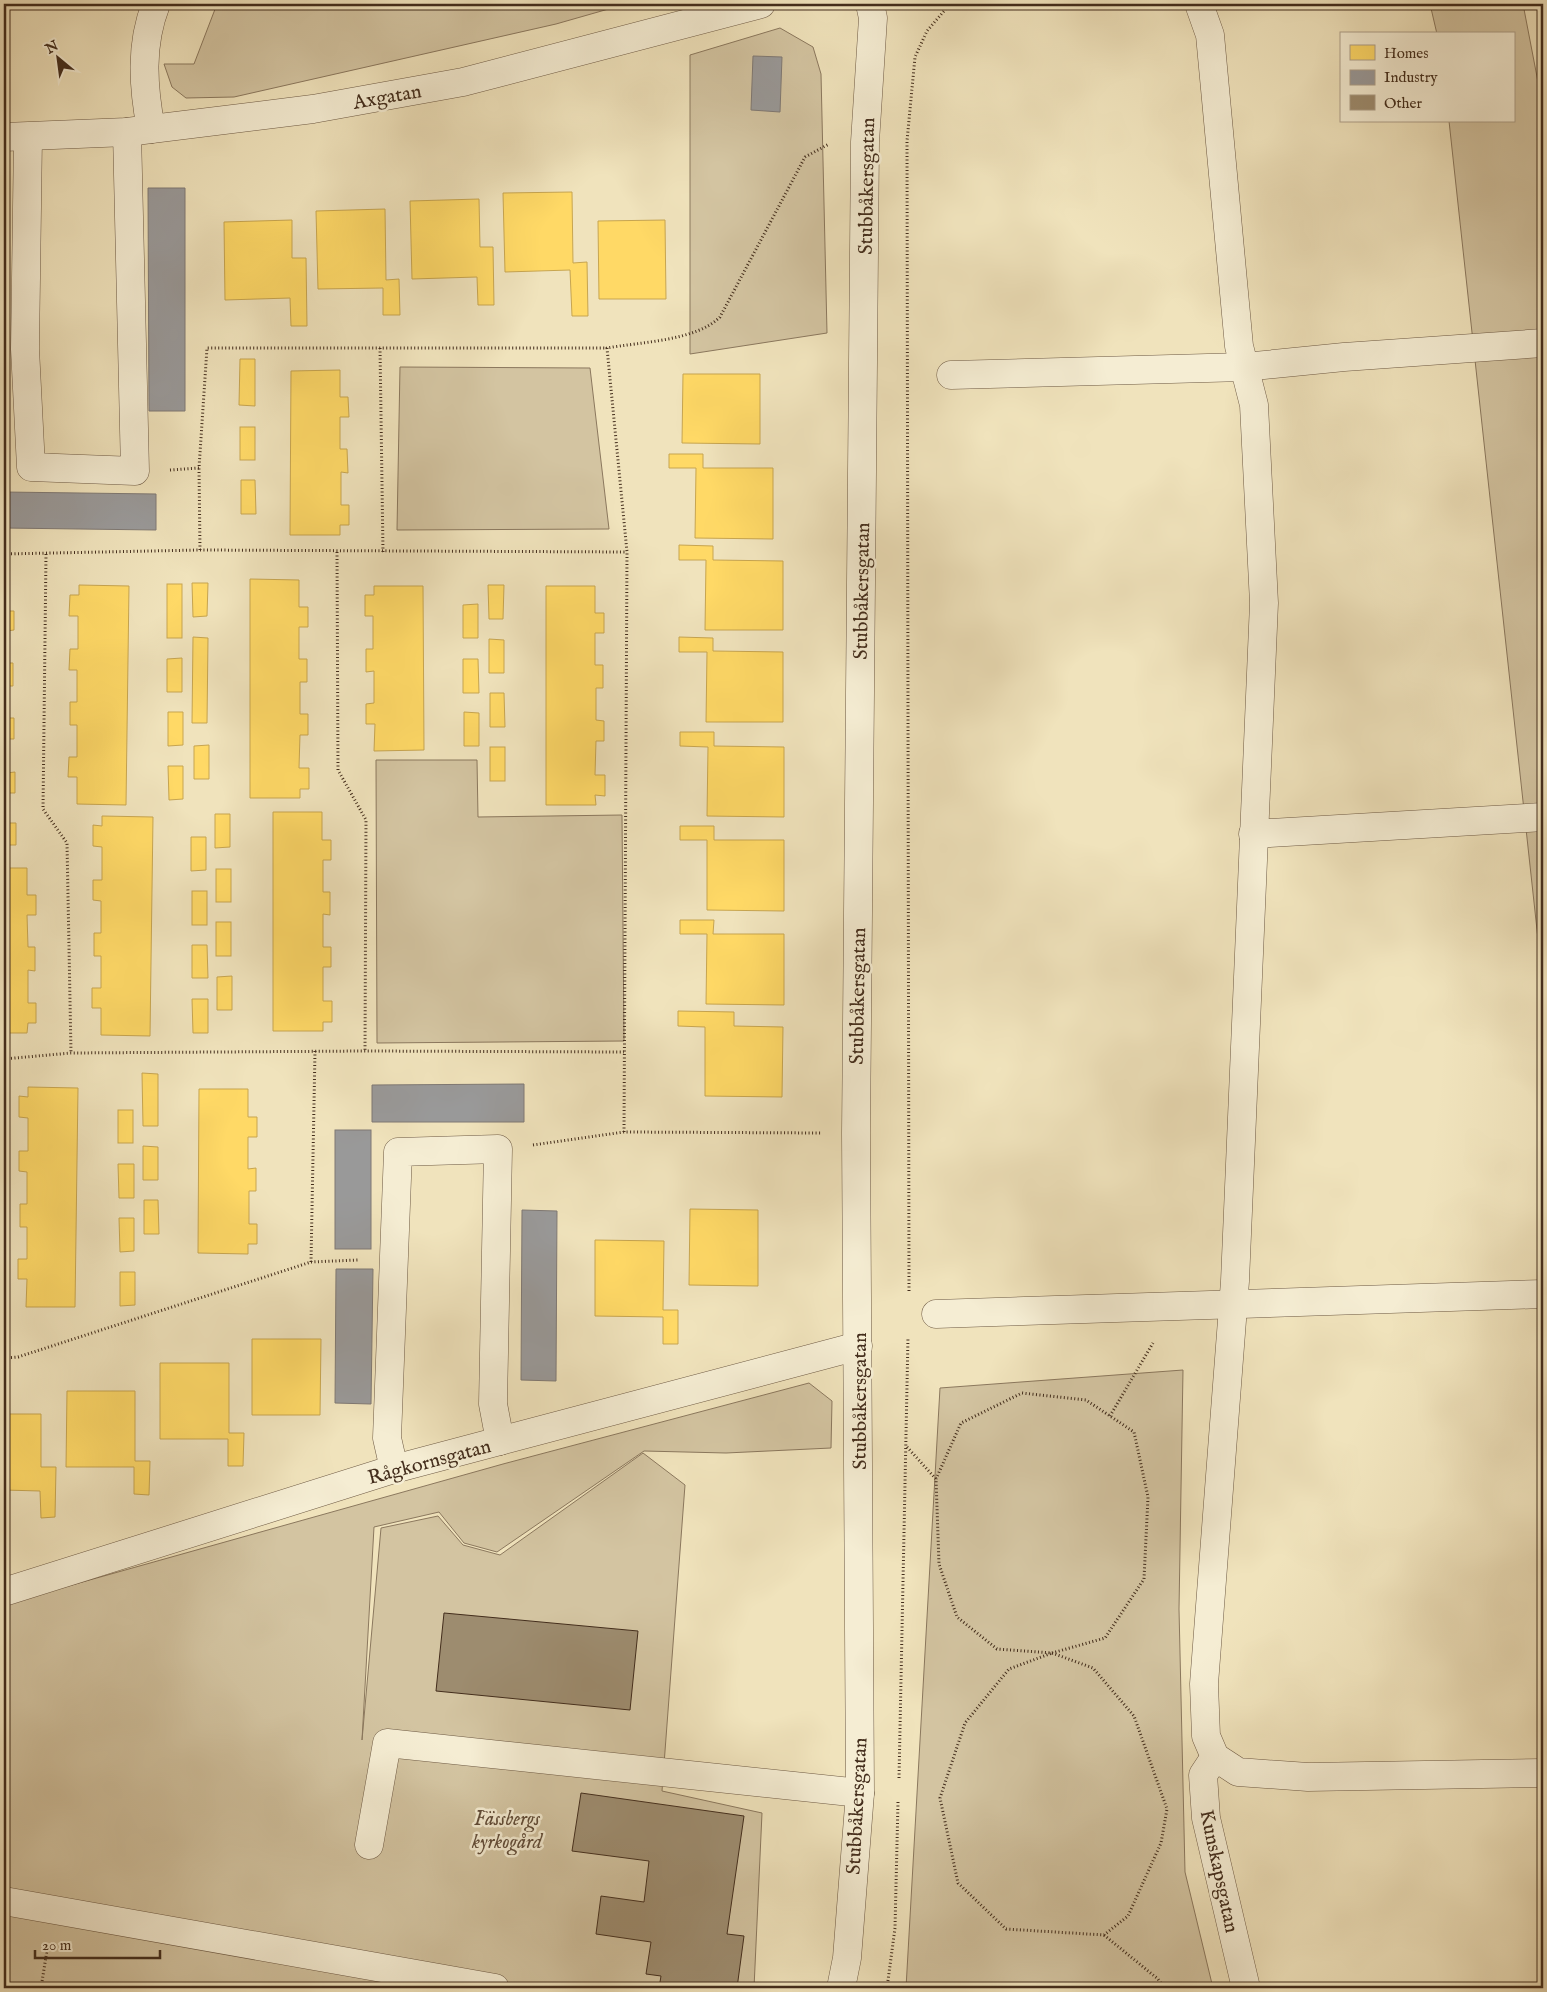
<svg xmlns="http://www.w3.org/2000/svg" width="1547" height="1992" font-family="'IM FELL English',serif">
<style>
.green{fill:#d3c4a1;stroke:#8b785e}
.homes{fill:#ffd966;stroke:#c7a550}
.industry{fill:#999;stroke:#7f7974}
.building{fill:#9d8c6f;stroke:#432d1c}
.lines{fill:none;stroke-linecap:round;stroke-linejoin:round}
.minor-casing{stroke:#6e5a44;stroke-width:29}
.path{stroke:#432d1c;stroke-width:3;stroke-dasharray:1 2.5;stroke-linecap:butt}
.minor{stroke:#f5edd3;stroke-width:28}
.labels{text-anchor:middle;stroke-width:5;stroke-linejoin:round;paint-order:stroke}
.street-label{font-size:20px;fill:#432d1c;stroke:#f5edd3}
.park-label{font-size:20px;font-style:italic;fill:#604b37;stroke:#f5edd3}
</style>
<rect width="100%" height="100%" fill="#f0e3bc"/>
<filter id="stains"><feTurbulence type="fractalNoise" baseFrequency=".004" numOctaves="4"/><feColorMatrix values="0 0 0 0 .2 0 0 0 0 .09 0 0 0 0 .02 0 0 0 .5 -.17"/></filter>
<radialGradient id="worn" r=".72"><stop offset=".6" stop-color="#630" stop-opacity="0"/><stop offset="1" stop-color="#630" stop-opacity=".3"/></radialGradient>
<!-- green -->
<g class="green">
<polygon points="217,4 626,4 556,24 234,97 186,98 172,87 164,64 194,64"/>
<polygon points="1430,4 1523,4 1543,108 1543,985 1449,121 1513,121 1513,34 1437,34"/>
<polygon points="780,28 813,47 821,74 827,333 690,354 690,55"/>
<polygon points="400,367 590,368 609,529 397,530"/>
<polygon points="376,760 477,760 478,817 622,815 624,1041 377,1043"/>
<polygon points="1183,1370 1179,1609 1185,1872 1213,1988 906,1988 940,1388"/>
<polygon points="809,1383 832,1401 831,1448 726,1453 644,1451 497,1552 464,1543 439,1512 374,1527 362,1740 381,1528 438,1516 463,1545 500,1555 643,1453 685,1485 662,1791 762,1813 754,1988 4,1988 4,1604 503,1464"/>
</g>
<!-- homes -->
<g class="homes">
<polygon points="572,192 573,263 587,262 588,316 572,316 570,270 505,272 503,193"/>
<polygon points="479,199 480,247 493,247 494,305 478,305 477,277 412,279 410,201"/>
<polygon points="385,209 386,280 399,279 400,315 383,315 383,288 318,289 316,211"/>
<polygon points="292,220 292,258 306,258 307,326 291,326 290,298 225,300 224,222"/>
<polygon points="665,220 666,299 599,299 598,221"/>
<polygon points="240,359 255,359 255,406 239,405"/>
<polygon points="340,370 340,397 348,397 349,417 340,417 340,449 347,449 348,473 341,472 341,505 349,505 349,525 340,525 340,535 290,535 291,371"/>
<polygon points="683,374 760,374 760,444 682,443"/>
<rect x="240" y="427" width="15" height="33"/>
<polygon points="669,454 703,454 703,468 773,468 773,539 695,538 696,468 669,468"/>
<polygon points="241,480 255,480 256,514 241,514"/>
<polygon points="679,545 713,546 713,560 783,561 783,630 705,630 706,560 679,560"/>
<polygon points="250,579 299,580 299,607 308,607 308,627 299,627 299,659 307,659 307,682 300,682 300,714 308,714 308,735 300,735 299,768 309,768 309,789 300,789 300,798 250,798"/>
<polygon points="4,583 6,583 6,611 14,611 14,630 6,631 6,663 13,663 13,686 6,686 6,718 14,718 14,739 6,739 6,773 15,772 15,793 6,793 6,823 16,823 16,845 6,845 6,854 4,854"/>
<polygon points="192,583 208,583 207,616 193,617"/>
<rect x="167" y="584" width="15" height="54"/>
<polygon points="79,585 129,586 126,805 77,804 77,777 68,777 69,757 77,757 77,725 70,725 70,702 77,702 77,670 69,670 70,649 78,649 78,616 69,616 70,595 79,595"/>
<polygon points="488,585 504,585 503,619 489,619"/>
<polygon points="374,586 423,586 424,750 374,751 375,724 366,724 366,704 374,703 374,671 366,672 366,649 373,649 373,616 365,616 365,595 374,595"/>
<polygon points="546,586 595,586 595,613 604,613 604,633 595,633 595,665 603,665 603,688 596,688 596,720 604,721 604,741 596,741 595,775 605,775 605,796 595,795 596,805 546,805"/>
<polygon points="478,604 478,638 463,638 463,605"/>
<polygon points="193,637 208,638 207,723 192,723"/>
<polygon points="679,637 713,638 713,651 783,652 783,722 706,722 707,652 679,652"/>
<polygon points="489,639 504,640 504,673 489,673"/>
<polygon points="182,658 182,692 167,692 167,659"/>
<polygon points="463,659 478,659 479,693 463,693"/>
<polygon points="490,693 504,693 505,727 490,727"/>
<polygon points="168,712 183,712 183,745 168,746"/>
<polygon points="464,712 479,713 479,746 464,746"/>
<polygon points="680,732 714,732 714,746 784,747 784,817 707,816 708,747 680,746"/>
<polygon points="209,745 209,779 194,779 194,746"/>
<rect x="490" y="747" width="15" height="34"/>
<polygon points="168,766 183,766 183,799 169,800"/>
<polygon points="273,812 322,812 322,840 331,840 331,860 323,860 323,892 330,892 330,915 323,914 323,947 331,947 331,967 323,967 323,1001 332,1001 332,1022 323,1022 323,1031 273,1031"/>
<polygon points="215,814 230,814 230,847 215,848"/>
<polygon points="102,816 153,817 150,1036 101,1035 101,1008 92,1008 92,988 101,988 101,956 94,956 94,933 101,933 101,901 93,900 93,880 102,880 102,847 93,846 93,825 102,826"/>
<polygon points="680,826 714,826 714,840 784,840 784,911 707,910 707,840 680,840"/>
<polygon points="191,837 206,837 206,870 191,871"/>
<polygon points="4,868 27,868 27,895 36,895 36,915 27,915 28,947 35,947 35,971 28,970 28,1003 36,1003 36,1023 28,1023 27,1033 4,1033"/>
<rect x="216" y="869" width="15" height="33"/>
<rect x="192" y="891" width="15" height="34"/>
<polygon points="680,920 714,920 713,934 784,934 784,1005 706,1004 707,934 680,934"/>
<rect x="216" y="922" width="15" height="34"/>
<polygon points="192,945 207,945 208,978 192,978"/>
<polygon points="232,976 232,1010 217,1010 217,977"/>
<polygon points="192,999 208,999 208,1033 193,1033"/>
<polygon points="678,1011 734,1012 734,1026 783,1027 782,1097 705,1096 705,1027 678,1026"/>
<polygon points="142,1073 158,1074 158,1126 143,1126"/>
<polygon points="28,1087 78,1088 75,1307 26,1307 27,1279 18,1279 18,1259 27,1259 27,1227 20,1227 20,1204 27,1204 27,1172 19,1171 19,1151 28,1151 28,1118 19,1117 19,1096 28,1097"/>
<polygon points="199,1089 248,1089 248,1117 257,1117 257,1137 248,1137 248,1169 256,1168 256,1191 249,1191 249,1224 257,1224 257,1244 248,1244 248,1254 198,1253"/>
<rect x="118" y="1110" width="15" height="33"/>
<polygon points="143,1146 158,1147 158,1180 143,1180"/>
<polygon points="118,1164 134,1164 134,1198 119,1198"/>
<polygon points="144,1200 158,1200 159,1234 144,1234"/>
<polygon points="690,1209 758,1210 758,1286 689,1285"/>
<polygon points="119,1218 134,1218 134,1251 120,1252"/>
<polygon points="595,1240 664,1241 663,1310 678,1310 678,1344 663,1344 663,1317 595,1316"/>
<polygon points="120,1272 135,1272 135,1305 120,1306"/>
<polygon points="252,1339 321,1339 320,1415 252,1415"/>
<polygon points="160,1363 229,1363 229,1433 244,1433 243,1466 228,1466 228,1439 160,1439"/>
<polygon points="67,1391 135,1391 135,1461 150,1461 149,1495 134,1494 134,1467 66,1467"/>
<polygon points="4,1414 41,1414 41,1467 56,1467 55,1517 41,1518 40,1491 4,1490"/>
</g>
<!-- industry -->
<g class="industry">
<polygon points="753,56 782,57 780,112 751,110"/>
<polygon points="148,188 185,188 185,411 149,411"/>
<polygon points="4,492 156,494 156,530 4,528"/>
<polygon points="524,1084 524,1122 372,1122 372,1085"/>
<rect x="335" y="1130" width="36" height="119"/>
<polygon points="522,1210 557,1211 556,1381 521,1380"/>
<polygon points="336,1269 373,1269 371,1404 335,1403"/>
</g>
<!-- building -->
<g class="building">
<polygon points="444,1613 638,1631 630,1710 436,1691"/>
<polygon points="581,1793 744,1816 727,1934 744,1936 737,1988 659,1988 661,1976 646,1974 651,1942 596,1934 601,1896 644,1902 649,1861 572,1851"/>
</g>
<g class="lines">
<defs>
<g id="minor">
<polyline points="1199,4 1210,35 1239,346 1254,405 1264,603 1235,1281 1204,1684 1206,1736 1215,1757 1238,1772 1308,1777 1543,1773"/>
<path d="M151,129C143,86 140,45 156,4"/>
<polyline points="4,137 127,132 313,109 463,82 761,4"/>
<polyline points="28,137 25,349 31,467 135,471 127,132"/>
<polyline points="951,375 1244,367 1344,357 1543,343"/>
<polyline points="1253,834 1543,817"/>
<polyline points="936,1314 1543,1294"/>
<polyline points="394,1469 387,1438 398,1152 498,1149 493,1404 500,1441"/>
<polyline points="4,1592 394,1469 858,1346"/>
<polyline points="1215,1757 1203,1775 1206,1818 1246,1988"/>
<polyline points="369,1845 387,1743 860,1793"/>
<polyline points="4,1901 495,1988"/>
<polyline points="841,1988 847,1958 860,1793 856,1133 865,142 873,18 870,4"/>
</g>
</defs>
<!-- minor casing -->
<use href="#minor" class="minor-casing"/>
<!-- path -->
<g class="path">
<polyline points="380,348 383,552"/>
<polyline points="170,470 199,468"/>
<polyline points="200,550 199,468 207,348 606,348"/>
<polyline points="337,552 338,770 366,820 365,1051"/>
<polyline points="4,554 200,550 627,552"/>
<polyline points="46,554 43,809 67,843 71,1053"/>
<polyline points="4,1059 71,1053 365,1051 624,1052"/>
<path d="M624,1132L627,552L607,348C640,342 696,341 720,317L805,157L829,144"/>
<polyline points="533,1145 624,1132 821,1133"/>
<polyline points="311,1262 315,1051"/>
<polyline points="909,1291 907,141 915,57 927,31 950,4"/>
<polyline points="4,1358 18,1357 311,1262 358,1260"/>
<polyline points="1110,1416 1153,1343"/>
<polyline points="907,1447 936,1479 939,1564 957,1617 997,1649 1052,1653 1105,1638 1144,1579 1148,1497 1134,1432 1086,1400 1022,1393 961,1423 936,1479"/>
<polygon points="1052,1653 1093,1668 1134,1716 1167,1809 1161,1843 1128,1916 1104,1935 1006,1929 958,1883 940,1798 965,1723 1009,1669"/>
<polyline points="899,1778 908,1337"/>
<polyline points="1104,1935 1158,1979 1164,1988"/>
<polyline points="41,1988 48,1944"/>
<polyline points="887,1988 895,1928 898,1802"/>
</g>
<!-- minor -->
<use href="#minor" class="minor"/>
</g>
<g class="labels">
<!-- street labels -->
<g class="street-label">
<text transform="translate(387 96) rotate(-10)" y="7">Axgatan</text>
<text transform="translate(866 186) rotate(-89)" y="7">Stubbåkersgatan</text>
<text transform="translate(861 591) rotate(-89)" y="7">Stubbåkersgatan</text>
<text transform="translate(857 996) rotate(-89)" y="7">Stubbåkersgatan</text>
<text transform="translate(859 1401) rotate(-90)" y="7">Stubbåkersgatan</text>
<text transform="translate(429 1461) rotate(-15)" y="7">Rågkornsgatan</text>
<text transform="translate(856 1806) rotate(-87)" y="7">Stubbåkersgatan</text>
<text transform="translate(1220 1871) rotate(78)" y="7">Kunskapsgatan</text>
</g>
<!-- park labels -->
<g class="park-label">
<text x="507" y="1825">Fässbergs<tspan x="507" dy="23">kyrkogård</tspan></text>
</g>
</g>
<!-- margin -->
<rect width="1547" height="1992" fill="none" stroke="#f0e3bc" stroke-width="20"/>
<rect x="5" y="5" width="1537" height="1982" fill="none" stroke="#432d1c" stroke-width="2.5"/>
<rect x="10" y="10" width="1527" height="1972" fill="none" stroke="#432d1c"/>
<!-- legend -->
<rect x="1340" y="32" width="175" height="90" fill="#f5edd3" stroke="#aea08a"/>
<rect x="1350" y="45" width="25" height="15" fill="#ffd966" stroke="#aea08a"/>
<text x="1384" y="58" font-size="15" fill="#432d1c">Homes</text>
<rect x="1350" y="70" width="25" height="15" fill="#999999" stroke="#aea08a"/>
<text x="1384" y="82" font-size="15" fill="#432d1c">Industry</text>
<rect x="1350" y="95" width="25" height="15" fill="#9d8c6f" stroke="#aea08a"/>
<text x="1384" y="108" font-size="15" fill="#432d1c">Other</text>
<!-- north arrow -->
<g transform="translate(58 58) rotate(331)" stroke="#f5edd3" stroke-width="4" paint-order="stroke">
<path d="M0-4L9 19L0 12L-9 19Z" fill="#432d1c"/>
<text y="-8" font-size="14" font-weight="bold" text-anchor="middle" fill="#432d1c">N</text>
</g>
<!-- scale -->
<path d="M35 1950v8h125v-8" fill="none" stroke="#432d1c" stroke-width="2.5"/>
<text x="42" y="1950" font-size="15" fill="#432d1c" stroke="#f5edd3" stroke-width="4" paint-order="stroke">20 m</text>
<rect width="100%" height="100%" filter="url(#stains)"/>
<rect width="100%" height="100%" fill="url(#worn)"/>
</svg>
